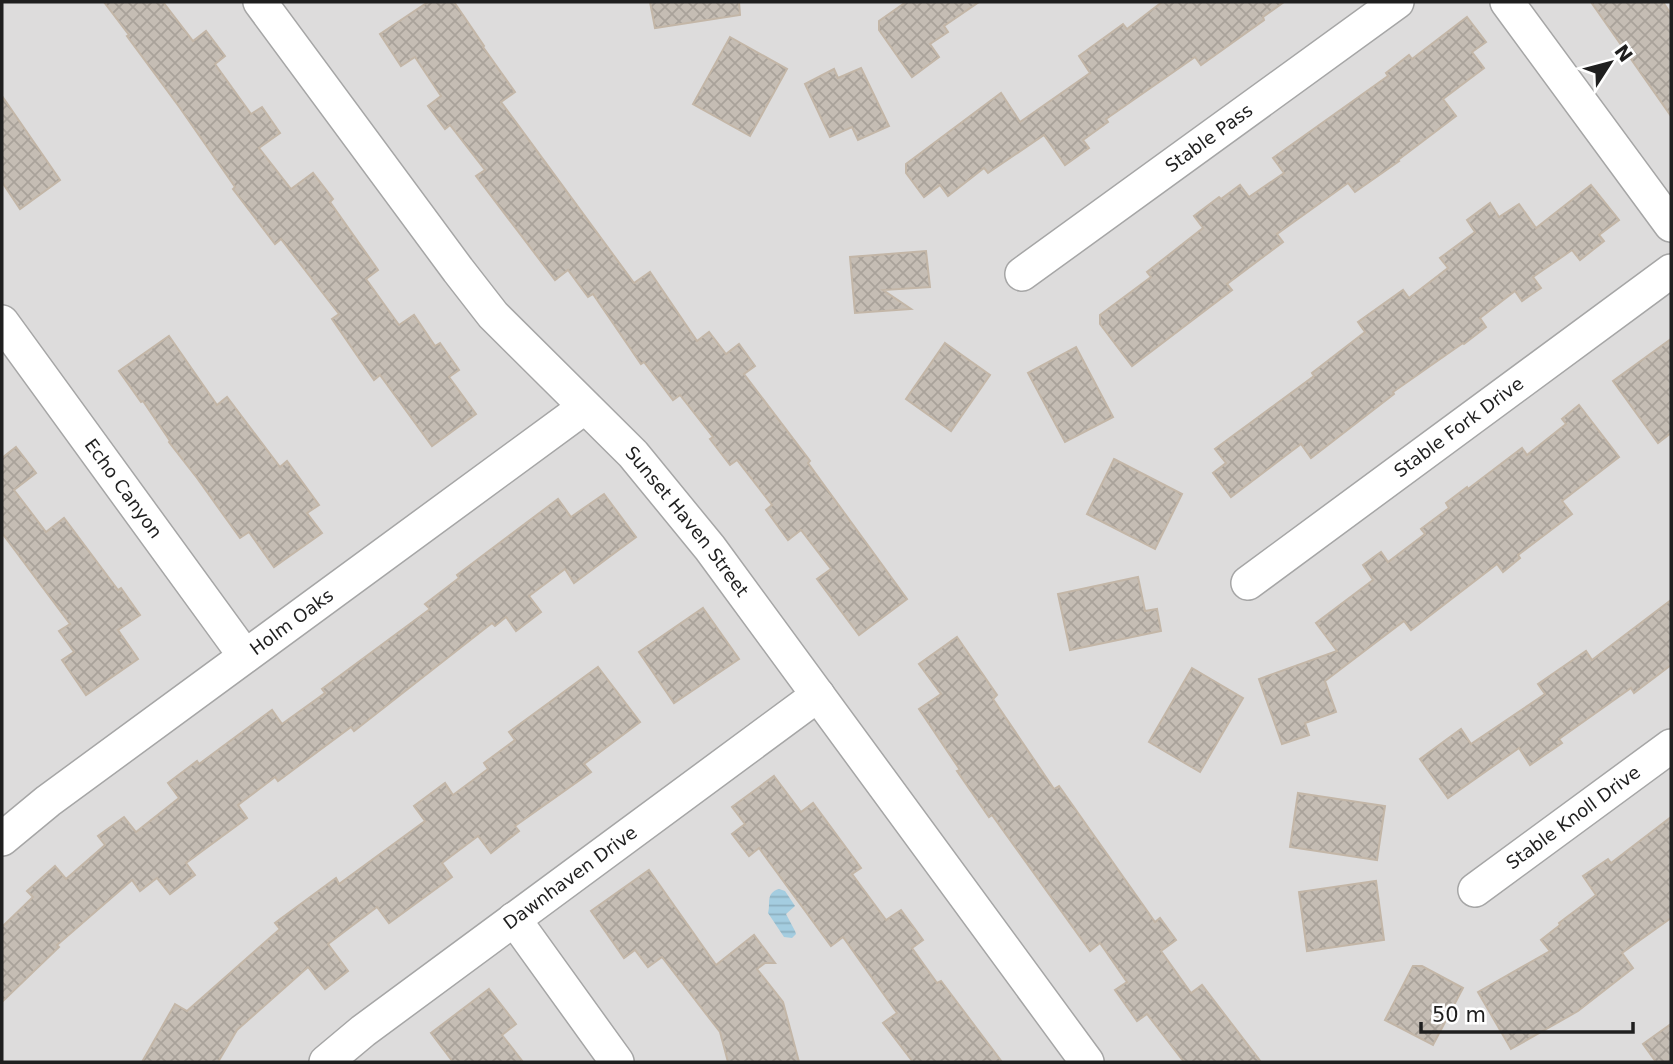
<svg xmlns="http://www.w3.org/2000/svg" width="1673" height="1064" font-family="'DejaVu Sans',sans-serif">
<style>
.residential{fill:#dddcdc}
.water{fill:url(#water-rules)}
.building{fill:url(#building-cross-hatch);stroke:#c3b6a7;stroke-width:2}
.lines{fill:none;stroke-linecap:round;stroke-linejoin:round}
.minor-casing{stroke:#a6a6a6;stroke-width:36}
.minor{stroke:#fff;stroke-width:33}
.labels{text-anchor:middle;stroke-width:5;stroke-linejoin:round;paint-order:stroke}
.street-label{font-size:18px;fill:#1f1f1f;stroke:#fff}
</style>
<defs>
<pattern id="water-rules" width="6" height="5" patternUnits="userSpaceOnUse" patternTransform="scale(1.75)"><rect width="6" height="5" fill="#a4cde0"/><path d="M0 2.5h6" fill="none" stroke="#8db0c0"/></pattern>
<pattern id="building-cross-hatch" width="8" height="8" patternUnits="userSpaceOnUse" patternTransform="scale(1.75)"><rect width="8" height="8" fill="#c5bdb4"/><path d="M0 0l8 8M0 8l8-8" fill="none" stroke="#a9a29a"/></pattern>
</defs>
<rect width="100%" height="100%" fill="#f0eee5"/>
<!-- residential -->
<rect class="residential" x="2" y="2" width="1669" height="1060"/>
<!-- water -->
<path class="water" d="M779,889L785,891L795,906L786,914L795,931L796,934L792,938L784,937L768,913C771,904 765,893 779,889Z"/>
<!-- building -->
<g class="building">
<polygon points="104,2 163,2 193,41 206,31 225,56 215,64 251,114 262,107 280,133 259,148 291,189 313,173 333,199 330,202 378,270 366,279 399,325 414,315 435,346 440,343 459,370 449,377 476,414 432,446 380,375 374,380 332,319 339,314 281,239 275,244 233,189 235,187 180,108 127,36 129,35"/>
<polygon points="428,2 454,2 484,46 483,47 515,92 501,102 634,283 650,272 697,341 709,332 726,354 739,344 755,366 744,374 810,461 808,463 907,599 859,635 817,579 831,569 801,530 788,540 766,510 772,505 737,460 730,465 710,439 713,437 680,395 673,400 644,362 641,364 593,294 588,297 568,270 555,280 476,176 485,170 450,125 445,129 428,106 441,96 415,57 401,66 380,34"/>
<polygon points="650,2 739,2 740,15 655,28"/>
<polygon points="906,2 979,2 944,26 948,32 930,44 939,57 912,77 879,30 879,21"/>
<polygon points="1162,2 1284,2 1263,17 1264,20 1201,65 1195,57 1106,119 1108,122 1083,140 1089,148 1065,165 1044,135 988,173 984,168 948,196 940,185 924,197 906,173 906,164 1001,93 1020,122 1090,73 1079,56 1123,24 1127,29"/>
<polygon points="1591,2 1663,2 1671,14 1671,116"/>
<polygon points="1467,17 1486,42 1472,52 1484,68 1443,99 1456,116 1398,160 1399,161 1355,192 1348,183 1277,234 1283,242 1227,284 1232,290 1132,366 1100,324 1100,315 1151,277 1147,272 1203,228 1194,216 1219,197 1221,199 1240,185 1249,197 1284,173 1273,158 1388,76 1386,73 1409,55 1412,59"/>
<polygon points="730,37 787,69 750,136 693,104"/>
<polygon points="861,68 889,126 858,140 852,127 830,137 805,84 834,69 838,78"/>
<polygon points="2,96 60,180 20,209 2,182"/>
<polygon points="1591,185 1619,220 1599,235 1604,241 1580,260 1572,250 1533,277 1541,288 1522,301 1515,291 1480,318 1486,327 1464,344 1463,343 1393,392 1394,394 1311,458 1301,444 1231,497 1213,473 1226,463 1215,449 1314,376 1312,373 1365,332 1358,322 1403,290 1409,298 1448,268 1440,258 1475,232 1467,220 1490,203 1499,217 1519,204 1536,228"/>
<polygon points="926,251 930,287 883,290 911,309 855,313 850,257"/>
<polygon points="169,336 217,405 227,397 280,467 287,461 319,505 307,513 322,533 274,567 249,532 240,538 197,478 169,442 170,441 143,401 141,402 119,371"/>
<polygon points="1671,339 1671,433 1658,443 1613,381"/>
<polygon points="945,343 990,375 951,431 906,399"/>
<polygon points="1076,347 1113,417 1065,442 1028,373"/>
<polygon points="1579,405 1619,457 1562,501 1572,514 1518,555 1520,558 1503,572 1497,564 1411,630 1404,621 1325,681 1336,712 1305,723 1309,735 1282,744 1259,679 1337,651 1316,623 1373,580 1363,565 1381,552 1388,562 1425,534 1421,529 1449,508 1446,503 1467,487 1468,489 1522,448 1527,455 1566,424 1562,419"/>
<polygon points="16,447 36,473 14,490 46,532 64,518 118,590 121,588 140,615 118,630 138,659 86,695 62,660 74,652 59,631 70,624 2,533 2,458"/>
<polygon points="1114,459 1182,494 1155,549 1087,514"/>
<polygon points="604,494 636,537 574,583 565,569 529,596 541,612 516,631 506,617 495,626 492,623 354,731 351,727 278,781 275,777 238,805 247,818 186,863 195,875 170,894 157,878 140,891 132,880 57,945 59,947 2,1002 2,927 33,897 27,891 55,866 66,879 105,845 98,836 124,817 136,832 179,798 168,783 197,761 199,764 272,710 282,724 325,693 322,689 430,609 425,604 459,578 457,575 558,499 571,517"/>
<polygon points="1138,577 1145,611 1157,609 1161,631 1070,650 1058,594"/>
<polygon points="1671,600 1671,665 1634,693 1631,688 1559,739 1562,743 1530,765 1519,748 1448,798 1420,759 1461,729 1471,744 1545,694 1538,684 1586,651 1592,660"/>
<polygon points="703,608 739,659 674,703 639,652"/>
<polygon points="957,637 997,695 993,699 1054,789 1059,786 1155,922 1160,918 1176,940 1161,951 1191,993 1202,985 1261,1062 1184,1062 1147,1014 1137,1021 1115,990 1127,982 1100,943 1090,951 992,815 989,817 957,771 960,770 919,709 941,694 919,664"/>
<polygon points="598,667 640,722 584,764 591,772 515,826 519,831 491,853 478,836 442,863 452,877 389,923 377,907 328,944 348,971 325,989 308,967 237,1030 218,1062 142,1062 175,1004 187,1011 280,929 275,923 336,878 339,884 425,821 414,806 445,783 453,795 488,769 484,763 515,740 509,732"/>
<polygon points="1192,668 1243,698 1200,772 1149,742"/>
<polygon points="774,776 801,812 813,803 861,868 852,874 886,920 901,910 923,940 912,948 937,983 941,981 1002,1062 913,1062 883,1023 897,1013 843,937 831,946 759,848 749,856 732,834 745,824 732,807"/>
<polygon points="1298,793 1385,806 1377,860 1290,847"/>
<polygon points="1671,817 1671,918 1622,953 1633,968 1578,1011 1511,1049 1478,992 1550,951 1541,940 1560,925 1559,923 1596,895 1583,876 1608,859 1611,863"/>
<polygon points="649,870 716,965 754,935 775,963 765,963 757,969 783,1002 799,1062 728,1062 720,1032 662,957 648,967 635,950 624,958 591,911"/>
<polygon points="1376,881 1384,940 1307,951 1299,892"/>
<polygon points="1413,966 1422,966 1463,988 1433,1045 1385,1020"/>
<polygon points="489,989 516,1024 502,1035 523,1062 453,1062 431,1033"/>
<polygon points="1671,1024 1671,1062 1656,1062 1643,1044"/>
</g>
<g class="lines">
<defs>
<g id="minor">
<path id="s1" d="M260,2L458,270L493,315L633,454L710,548L1087,1062"/>
<polyline points="1507,2 1671,225"/>
<path id="s2" d="M1022,274L1397,2"/>
<path id="s3" d="M2,322L245,656"/>
<path id="s4" d="M1248,583L1671,271"/>
<path id="s5" d="M2,839L48,801L585,407"/>
<path id="s6" d="M1475,890L1671,746"/>
<polyline points="514,919 617,1062"/>
<path id="s7" d="M326,1062L363,1031L818,695"/>
</g>
</defs>
<!-- minor casing -->
<use href="#minor" class="minor-casing"/>
<!-- minor -->
<use href="#minor" class="minor"/>
</g>
<g class="labels">
<!-- street labels -->
<g class="street-label">
<text dy="6" stroke="none"><textPath href="#s2" startOffset="231">Stable Pass</textPath></text>
<text dy="6" stroke="none"><textPath href="#s4" startOffset="262">Stable Fork Drive</textPath></text>
<text dy="6" stroke="none"><textPath href="#s3" startOffset="206">Echo Canyon</textPath></text>
<text dy="6" stroke="none"><textPath href="#s1" startOffset="674">Sunset Haven Street</textPath></text>
<text dy="6" stroke="none"><textPath href="#s5" startOffset="362">Holm Oaks</textPath></text>
<text dy="6" stroke="none"><textPath href="#s6" startOffset="122">Stable Knoll Drive</textPath></text>
<text dy="6" stroke="none"><textPath href="#s7" startOffset="306">Dawnhaven Drive</textPath></text>
</g>
</g>
<!-- border -->
<rect width="1673" height="1064" fill="none" stroke="#1f1f1f" stroke-width="7"/>
<!-- north arrow -->
<g transform="translate(1610 63) rotate(54)" stroke="#ffffff" stroke-width="5" paint-order="stroke">
<path d="M0-5L12 26L0 18L-12 26Z" fill="#1f1f1f"/>
<text y="-10" font-size="19" font-weight="bold" text-anchor="middle" fill="#1f1f1f">N</text>
</g>
<!-- scale -->
<path d="M1421 1022v10h212v-10" fill="none" stroke="#1f1f1f" stroke-width="3.5"/>
<text x="1432" y="1022" font-size="21" fill="#1f1f1f" stroke="#ffffff" stroke-width="5" paint-order="stroke">50 m</text>
</svg>
